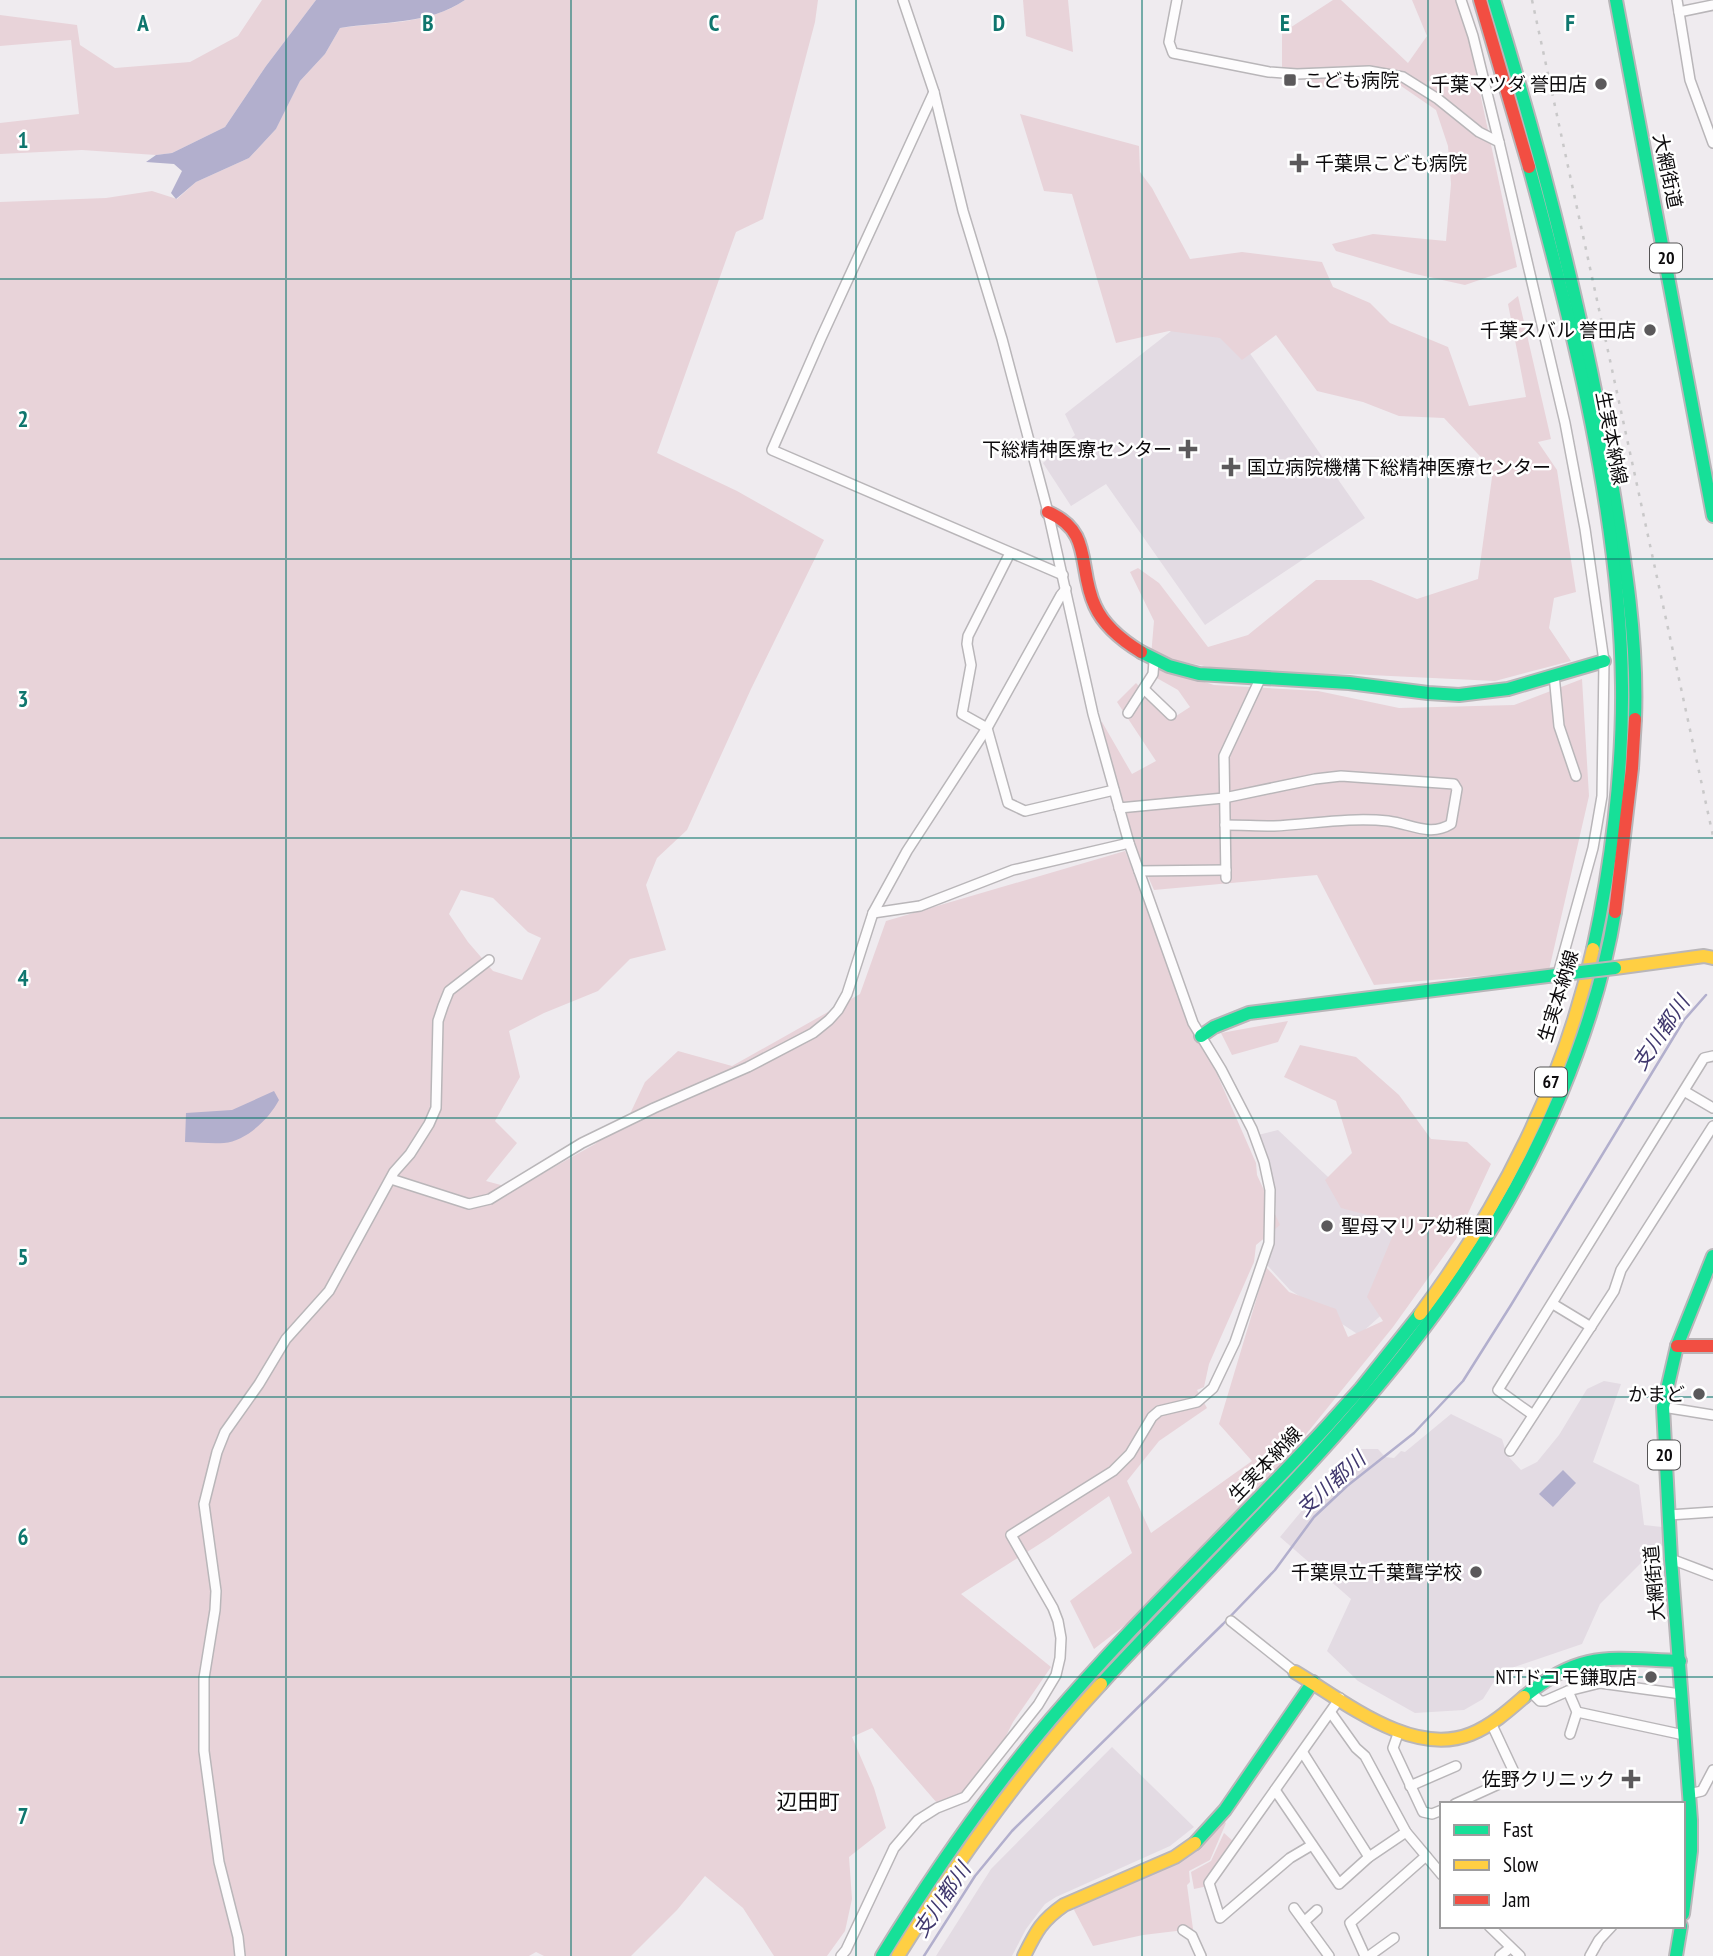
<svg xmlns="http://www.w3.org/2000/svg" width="1713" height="1956" font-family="'PT Sans Narrow','Noto Sans JP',sans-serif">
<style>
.built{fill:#e3dbe3}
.green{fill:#e8d3d9;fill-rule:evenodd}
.water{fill:#b2afcd}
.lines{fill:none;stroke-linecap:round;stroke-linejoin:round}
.stream{stroke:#b2afcd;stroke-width:2.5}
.street-casing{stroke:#b9b6b9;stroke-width:12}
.fast-casing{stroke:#b9b6b9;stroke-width:16}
.slow-casing{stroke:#b9b6b9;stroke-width:16}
.jam-casing{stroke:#b9b6b9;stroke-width:16}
.street{stroke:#fdfcfd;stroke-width:9}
.fast{stroke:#16e098;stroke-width:12}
.slow{stroke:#ffcf43;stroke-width:12}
.jam{stroke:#f24e42;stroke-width:12}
.rail{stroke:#c9c8c9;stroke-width:2.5;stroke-dasharray:3.5 7;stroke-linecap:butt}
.fast-bridge-casing{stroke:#b9b6b9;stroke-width:16;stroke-linecap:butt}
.fast-bridge{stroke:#16e098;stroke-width:12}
.grid{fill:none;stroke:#0f766e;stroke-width:2;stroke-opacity:0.55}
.poi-dot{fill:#5b595b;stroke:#fff;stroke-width:2.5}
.labels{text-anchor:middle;stroke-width:5;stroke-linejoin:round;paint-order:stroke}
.shield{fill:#fff;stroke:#555455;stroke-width:2}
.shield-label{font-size:18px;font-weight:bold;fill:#0c0a0c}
.poi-label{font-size:19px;fill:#0c0a0c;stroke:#fff;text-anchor:end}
.street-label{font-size:19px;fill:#0c0a0c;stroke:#fff}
.water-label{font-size:21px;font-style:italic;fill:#40386e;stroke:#fff}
.neighbourhood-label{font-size:21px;fill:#0c0a0c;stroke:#fff}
.grid-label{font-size:23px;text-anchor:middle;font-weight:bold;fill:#0f766e;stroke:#fff;stroke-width:5;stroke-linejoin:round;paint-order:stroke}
</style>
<rect width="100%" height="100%" fill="#efebef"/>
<!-- built -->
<g class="built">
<polygon points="1212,299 1365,518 1205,625 1106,484 1071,506 1043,463 1075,435 1065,414"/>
<polygon points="1278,1130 1409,1253 1387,1310 1359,1335 1290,1290 1267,1265 1276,1213 1274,1189 1258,1135"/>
<polygon points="1604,1381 1621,1384 1593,1462 1639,1485 1644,1525 1662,1527 1664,1546 1658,1546 1600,1604 1582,1644 1500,1672 1483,1699 1464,1710 1415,1713 1358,1681 1327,1651 1351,1599 1280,1537 1353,1449 1378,1449 1385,1457 1394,1458 1401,1451 1405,1452 1451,1414 1502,1439 1507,1455 1521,1470 1537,1462 1559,1435 1587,1389"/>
<polygon points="1112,1747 1194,1827 1170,1846 1056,1897 1045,1904 1026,1929 1012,1956 936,1956 991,1869"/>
</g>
<!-- green -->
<g class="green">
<polygon points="262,0 316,0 266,66 225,127 172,153 156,155 82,150 0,154 0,123 79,114 71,40 0,46 0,15 77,25 80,45 115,68 190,62 238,36"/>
<path d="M465,0H818L815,22L763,219L736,232L657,453L737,491L824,540L751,689L687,830L657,858L646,885L666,950L630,959L598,991L544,1013L509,1031L520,1077L495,1121L517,1143L486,1181L515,1189L595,1144L629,1116L645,1082L678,1051L732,1066L860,994L886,921L1125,851L1217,1074L1256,1163L1257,1175L1280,1225L1256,1245L1254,1262L1209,1364L1204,1387L1197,1390L1207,1408L1159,1441L1127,1481L1151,1533L1252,1461L1219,1424L1266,1267L1289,1292L1336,1309L1348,1337L1383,1321L1367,1297L1398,1223L1341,1208L1325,1180L1352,1153L1336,1101L1284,1077L1300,1045L1356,1057L1399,1095L1431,1139L1467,1142L1491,1164L1456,1239L1393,1327L1273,1475L1138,1615L1094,1649L1070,1601L1132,1553L1109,1496L1049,1538L961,1594L1051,1667L1013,1722L980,1788L937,1803L872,1728L852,1737L874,1788L886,1828L849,1857L852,1899L845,1931L827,1956H774L743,1908L705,1876L677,1910L631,1956H544L536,1952L529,1956H0V202L106,198L152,191L177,199L196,182L249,158L276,129L300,81L325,54L340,28C382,22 429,25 465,0ZM461,890L493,898L528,932L541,938L522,980L493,971L468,942L449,914Z"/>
<polygon points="1023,0 1068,0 1073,52 1026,36"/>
<polygon points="1333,0 1341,0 1408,63 1427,36 1412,0 1457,0 1465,22 1517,267 1465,285 1411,273 1336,251 1332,244 1373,234 1446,241 1451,184 1448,146 1436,110 1372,66 1323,87 1282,67 1282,33"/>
<polygon points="1020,114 1139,146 1140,172 1152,188 1190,259 1242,252 1322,262 1333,287 1370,303 1390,323 1448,347 1469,406 1526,397 1508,304 1518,296 1551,439 1538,442 1557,470 1576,592 1554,598 1549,628 1571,661 1495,681 1349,674 1242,673 1151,656 1154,621 1130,572 1138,568 1159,583 1208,647 1248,635 1316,580 1371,580 1417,599 1478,579 1493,470 1444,418 1399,416 1363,402 1317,391 1276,335 1242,360 1220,338 1169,331 1116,343 1072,194 1044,191"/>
<polygon points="1158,667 1214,685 1318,691 1399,708 1514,705 1582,679 1589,796 1549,970 1374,985 1317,875 1154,890 1137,852 1096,730 1102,722 1132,774 1156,761 1117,702 1136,683 1170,720 1190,707 1178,690 1155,677"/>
<polygon points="1288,1021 1278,1042 1232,1055 1221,1033"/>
<polygon points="1222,1820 1226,1823 1210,1860 1189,1871 1190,1882 1187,1885 1193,1929 1143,1935 1093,1946 1072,1906 1152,1870"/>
<polygon points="1224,1833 1235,1843 1208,1886 1194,1889 1191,1872 1211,1861"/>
</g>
<!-- water -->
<g class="water">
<path d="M316,0H465C429,25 382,21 340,28L325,54L300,81L276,129L249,158L196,182L176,199L171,193L182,171L174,164L146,162L156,155L172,153L225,127L266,66Z"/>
<path d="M274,1091L279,1100C269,1119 246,1141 224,1143C211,1144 197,1142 185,1142L186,1113L232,1110Z"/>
<polygon points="1563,1470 1576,1483 1553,1507 1539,1494"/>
</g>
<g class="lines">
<!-- stream -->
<polyline class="stream" points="924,1956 975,1876 1012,1831 1223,1624 1275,1570 1314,1517 1347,1486 1414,1433 1463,1381 1511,1305 1684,1020 1706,995"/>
<defs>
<g id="street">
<polyline points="1177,0 1169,42 1173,53 1269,72 1297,74 1369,71 1403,77 1438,99 1479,132 1499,142 1565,423 1585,529 1604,661 1602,796 1593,848 1558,974"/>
<polyline points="1461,0 1473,36 1499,142"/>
<polyline points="1677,0 1690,80 1713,143"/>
<polyline points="1679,12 1713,5"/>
<polyline points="934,92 821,338 772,450 1063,575"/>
<polyline points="1010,553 968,636 967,644 971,665 962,714 987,728 1008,803 1025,811 1114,790"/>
<polyline points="1554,675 1559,726 1576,776"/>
<polyline points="1145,690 1171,715"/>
<polyline points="1128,713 1153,674 1154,661"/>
<path d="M1119,808L1224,798L1315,779L1341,776L1454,784L1457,789L1451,824C1430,837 1411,824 1388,821C1350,817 1312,824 1274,826C1258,826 1241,825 1225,825"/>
<polyline points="1139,871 1226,870"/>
<polyline points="1226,878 1224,756 1261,677"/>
<polyline points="873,913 920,906 1013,870 1129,843"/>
<polyline points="1684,1091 1713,1108"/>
<polyline points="391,1179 469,1204 490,1199 582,1143 654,1108 748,1067 813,1033 829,1020 838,1010 847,994 873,913 907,851 987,728 1061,595 1066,589"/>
<polyline points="1553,1304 1591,1327"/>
<polyline points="1663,1407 1713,1415"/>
<polyline points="1533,1415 1498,1390 1704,1058 1713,1056"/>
<polyline points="1510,1451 1614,1291 1621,1270 1713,1126"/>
<polyline points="1669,1515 1713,1512"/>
<polyline points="1671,1559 1713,1575"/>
<polyline points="1231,1621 1295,1672"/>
<polyline points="1600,1683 1601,1660"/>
<polyline points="1568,1691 1577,1712 1570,1734"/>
<polyline points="1531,1692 1540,1701 1545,1701 1568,1691 1600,1683 1681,1694"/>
<polyline points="1577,1712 1684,1735"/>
<polyline points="1331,1713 1356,1748 1365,1756 1406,1832 1442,1875"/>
<polyline points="1399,1731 1393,1748 1423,1812 1432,1814 1442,1810"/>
<polyline points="1303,1753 1369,1857"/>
<polyline points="1410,1786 1456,1766"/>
<polyline points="1275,1790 1339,1884 1369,1857 1406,1832"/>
<polyline points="1689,1794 1702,1791 1713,1770"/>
<polyline points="1455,1804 1510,1779 1514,1772 1492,1725"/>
<polyline points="1312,1845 1290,1858 1220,1918 1209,1883 1340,1698"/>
<polyline points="1294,1908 1329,1956"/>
<polyline points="1305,1921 1317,1910"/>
<polyline points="1489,1926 1520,1956"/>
<polyline points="1183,1930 1192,1936 1201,1956"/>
<polyline points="240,1956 238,1937 219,1862 204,1751 204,1678 215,1610 216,1591 204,1504 217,1452 225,1432 259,1384 286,1339 329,1291 394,1172 410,1154 429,1124 436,1108 438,1021 443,1006 449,991 489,960"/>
<polyline points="841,1956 846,1950 894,1848 918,1820 937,1808 965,1797 1038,1705 1056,1675 1060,1658 1061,1638 1058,1621 1053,1608 1011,1535 1113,1471 1130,1454 1152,1417 1159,1411 1197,1402 1213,1388 1235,1342 1269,1243 1270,1190 1264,1162 1252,1129 1221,1069 1193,1023 1129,843 1093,714 1048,512 1002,339 963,211 934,92 903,0"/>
<polyline points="1365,1956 1350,1923 1426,1856"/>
<polyline points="1369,1956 1394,1938"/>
<polyline points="1500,1956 1510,1948"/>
<polyline points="1590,1956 1599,1940 1612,1926"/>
</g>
<g id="fast">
<path d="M1494,0C1543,159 1585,319 1612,483C1625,561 1638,640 1635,719"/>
<polyline points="1616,0 1713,516"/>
<path d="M1529,167C1574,331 1620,516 1622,686C1623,771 1611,867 1593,949"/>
<polyline points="1141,652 1169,666 1199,674 1349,683 1428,693 1459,695 1508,689 1604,661"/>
<polyline points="1201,1036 1214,1027 1249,1013 1572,973"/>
<path d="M1101,1684C1275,1495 1459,1338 1561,1094C1585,1036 1605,975 1615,912"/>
<path d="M1524,1697C1582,1649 1611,1659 1680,1661"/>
<polyline points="1195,1843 1225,1810 1313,1682"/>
<polyline points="1683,1914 1691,1851 1691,1820 1671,1559 1663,1407 1677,1346 1713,1256"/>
<path d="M882,1956C933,1873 988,1793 1051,1719C1138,1617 1236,1525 1327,1426L1361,1388L1420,1314"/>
<polyline points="1676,1956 1681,1926"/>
</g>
<g id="slow">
<polyline points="1615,968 1704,956 1713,958"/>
<path d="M1420,1314C1501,1206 1564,1081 1593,949"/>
<path d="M1295,1672C1344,1701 1412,1758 1471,1734C1491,1726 1508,1711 1524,1697"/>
<path d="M898,1956C958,1860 1024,1767 1101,1684"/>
<path d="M1024,1956C1036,1932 1041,1921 1064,1905L1175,1857L1195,1843"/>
</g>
<g id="jam">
<polyline points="1480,0 1529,167"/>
<path d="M1048,512C1094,532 1077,568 1095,606C1104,626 1123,641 1141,652"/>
<polyline points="1615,912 1632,768 1635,719"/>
<polyline points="1677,1346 1713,1346"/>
</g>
</defs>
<!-- street casing -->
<use href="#street" class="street-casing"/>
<!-- fast casing -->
<use href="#fast" class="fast-casing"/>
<!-- slow casing -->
<use href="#slow" class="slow-casing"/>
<!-- jam casing -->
<use href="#jam" class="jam-casing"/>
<!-- street -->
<use href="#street" class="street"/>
<!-- fast -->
<use href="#fast" class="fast"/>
<!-- slow -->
<use href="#slow" class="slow"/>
<!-- jam -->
<use href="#jam" class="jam"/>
<!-- rail -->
<polyline class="rail" points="1532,0 1713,836"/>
<defs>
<polyline id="fast-bridge" points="1572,973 1615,968"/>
</defs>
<!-- fast-bridge casing -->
<use href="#fast-bridge" class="fast-bridge-casing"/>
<!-- fast-bridge -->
<use href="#fast-bridge" class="fast-bridge"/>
</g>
<!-- grid -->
<path class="grid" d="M286,0V1956M571,0V1956M856,0V1956M1142,0V1956M1428,0V1956M0,279H1713M0,559H1713M0,838H1713M0,1118H1713M0,1397H1713M0,1677H1713"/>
<!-- markers -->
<g class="poi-dot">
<rect x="1283" y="73" width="14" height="14" rx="3.5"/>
<circle cx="1601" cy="84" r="7"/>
<path d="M1295.5 152.5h7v7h7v7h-7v7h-7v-7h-7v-7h7z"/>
<circle cx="1650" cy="330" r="7"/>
<path d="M1184.5 438.5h7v7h7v7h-7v7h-7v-7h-7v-7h7z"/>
<path d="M1227.5 456.5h7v7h7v7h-7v7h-7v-7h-7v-7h7z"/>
<circle cx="1327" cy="1226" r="7"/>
<circle cx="1699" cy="1394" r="7"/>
<circle cx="1476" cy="1572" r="7"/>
<circle cx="1651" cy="1677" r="7"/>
<path d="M1627.5 1768.5h7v7h7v7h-7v7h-7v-7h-7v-7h7z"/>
</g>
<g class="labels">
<!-- shield labels -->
<g class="shield">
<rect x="1650" y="243.5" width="32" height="29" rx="5"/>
<rect x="1535" y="1067.5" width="32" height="29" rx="5"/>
<rect x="1648" y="1440.5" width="32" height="29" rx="5"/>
</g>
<g class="shield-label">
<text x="1666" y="264">20</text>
<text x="1551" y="1088">67</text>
<text x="1664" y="1461">20</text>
</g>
<!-- poi labels -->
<g class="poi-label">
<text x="1304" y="87" text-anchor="start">こども病院</text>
<text x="1587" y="91">千葉マツダ 誉田店</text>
<text x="1315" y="170" text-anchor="start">千葉県こども病院</text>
<text x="1636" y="337">千葉スバル 誉田店</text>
<text x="1172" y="456">下総精神医療センター</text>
<text x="1247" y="474" text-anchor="start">国立病院機構下総精神医療センター</text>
<text x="1341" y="1233" text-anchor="start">聖母マリア幼稚園</text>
<text x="1685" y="1401">かまど</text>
<text x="1462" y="1579">千葉県立千葉聾学校</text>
<text x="1637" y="1684">NTTドコモ鎌取店</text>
<text x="1615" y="1786">佐野クリニック</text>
</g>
<!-- street labels -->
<g class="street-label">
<text transform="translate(1668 171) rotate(78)" y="7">大網街道</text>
<text transform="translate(1612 438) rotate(79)" y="7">生実本納線</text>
<text transform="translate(1558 996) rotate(-73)" y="7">生実本納線</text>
<text transform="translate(1265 1464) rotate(-46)" y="7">生実本納線</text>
<text transform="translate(1654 1583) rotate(-95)" y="7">大網街道</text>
</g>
<!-- water labels -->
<g class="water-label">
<text transform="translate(1661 1033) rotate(-56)" y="7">支川都川</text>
<text transform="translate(1331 1484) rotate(-42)" y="7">支川都川</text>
<text transform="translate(942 1900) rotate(-56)" y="7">支川都川</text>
</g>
<!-- neighbourhood labels -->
<g class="neighbourhood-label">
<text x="808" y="1809">辺田町</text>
</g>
</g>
<g class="grid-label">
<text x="143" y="31">A</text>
<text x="428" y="31">B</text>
<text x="714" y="31">C</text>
<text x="999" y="31">D</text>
<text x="1285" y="31">E</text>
<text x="1570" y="31">F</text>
<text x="23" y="148">1</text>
<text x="23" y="427">2</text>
<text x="23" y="707">3</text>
<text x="23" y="986">4</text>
<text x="23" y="1265">5</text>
<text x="23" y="1545">6</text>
<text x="23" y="1824">7</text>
</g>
<!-- legend -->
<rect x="1440" y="1802" width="245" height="126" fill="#ffffff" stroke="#9e9d9e" stroke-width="2"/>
<rect x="1454" y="1825" width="35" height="10" fill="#16e098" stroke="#9e9d9e" stroke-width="2"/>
<text x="1503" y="1837" font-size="21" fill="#0c0a0c">Fast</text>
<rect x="1454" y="1860" width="35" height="10" fill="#ffcf43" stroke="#9e9d9e" stroke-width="2"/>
<text x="1503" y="1872" font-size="21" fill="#0c0a0c">Slow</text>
<rect x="1454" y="1895" width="35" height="10" fill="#f24e42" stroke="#9e9d9e" stroke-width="2"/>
<text x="1503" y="1907" font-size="21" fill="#0c0a0c">Jam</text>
</svg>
